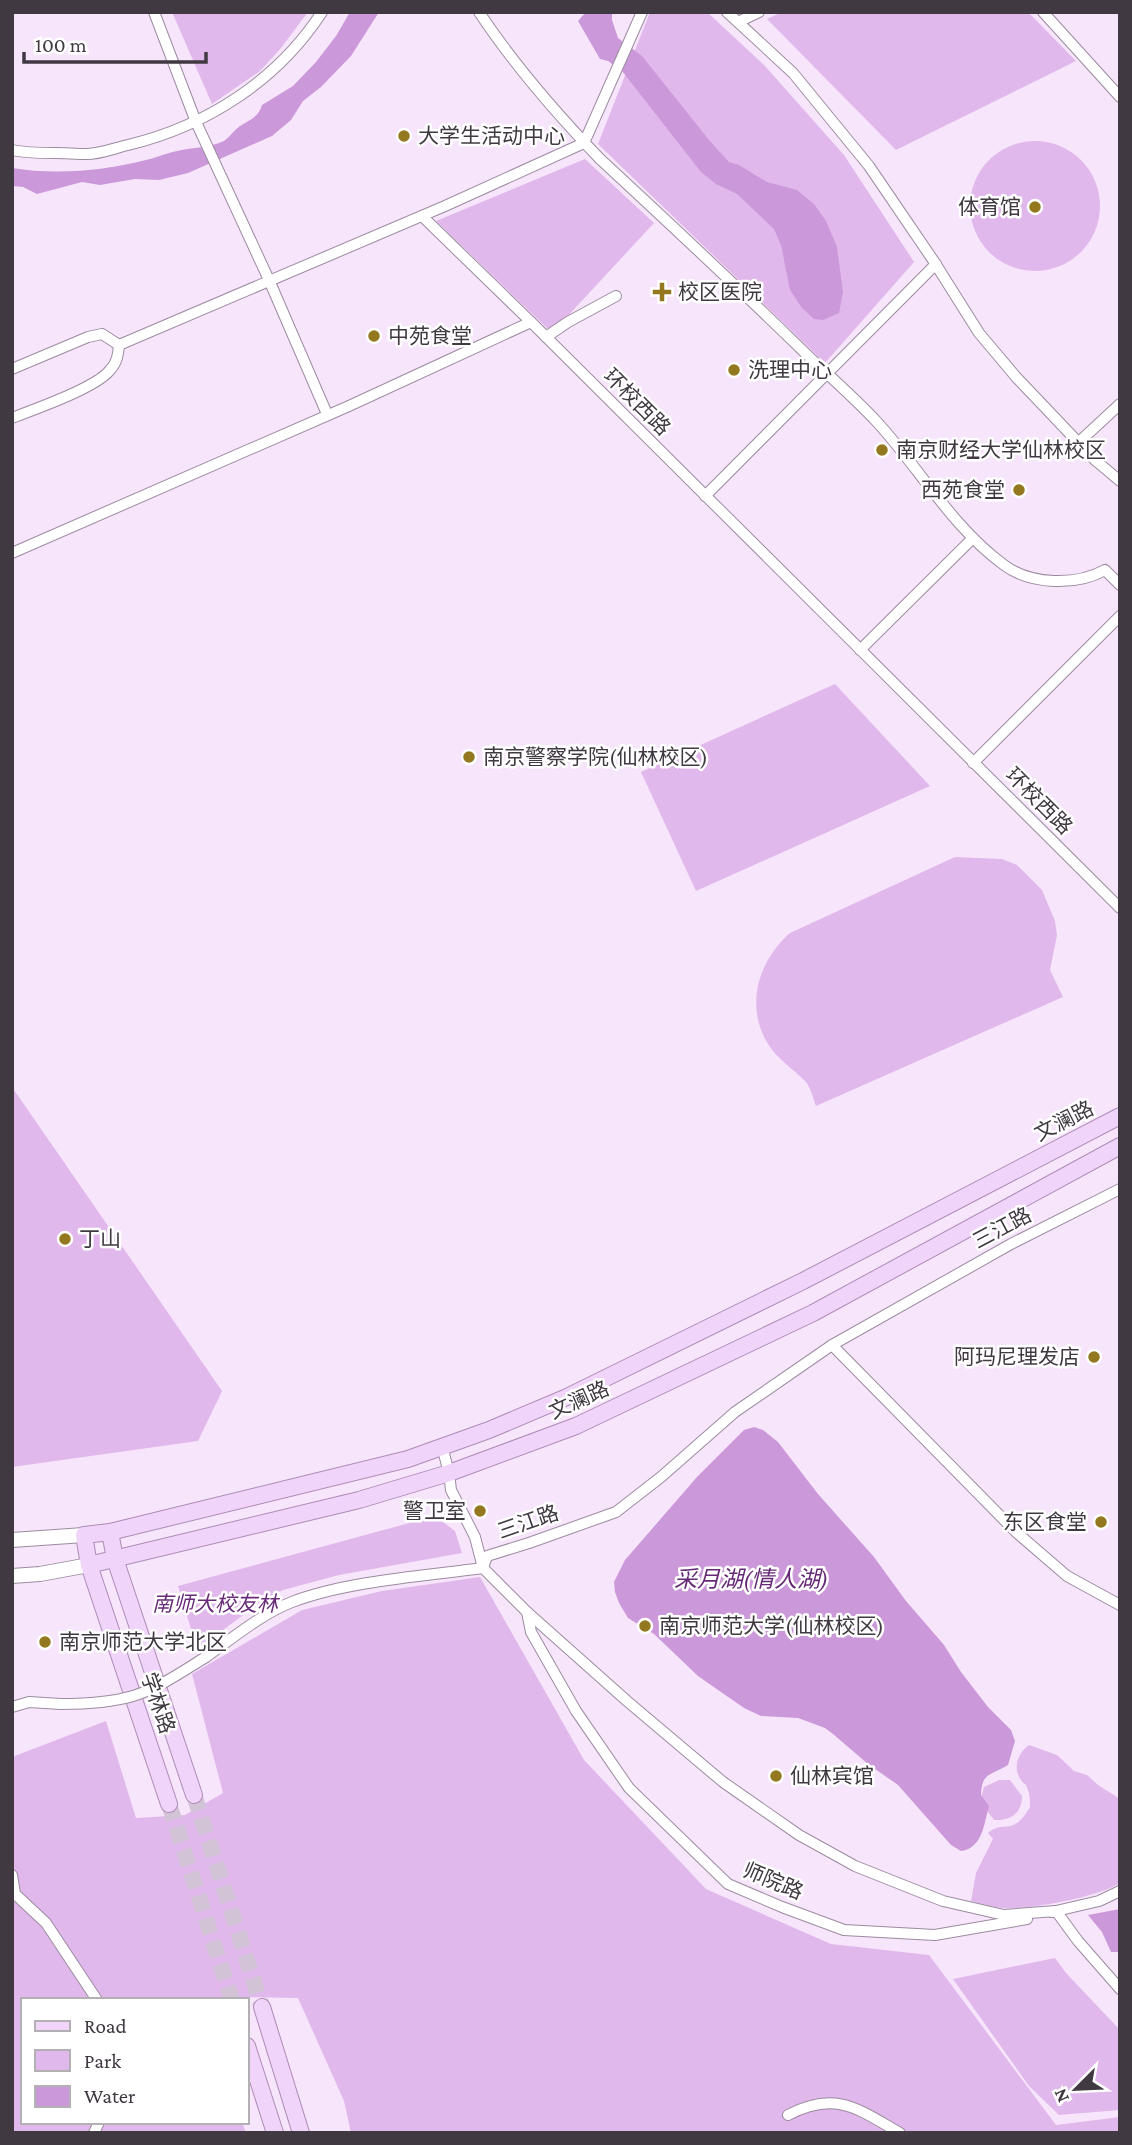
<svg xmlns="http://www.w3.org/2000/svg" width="1132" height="2145" font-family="'Crimson Pro','Noto Sans SC',serif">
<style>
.green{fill:#e1b8ec}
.water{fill:#cb98d9}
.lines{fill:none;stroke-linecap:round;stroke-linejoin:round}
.primary-tunnel{stroke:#d2c3d7;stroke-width:16;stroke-dasharray:16 8;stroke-linecap:butt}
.minor-casing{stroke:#9c8ba0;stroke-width:12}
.secondary-casing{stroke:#9c8ba0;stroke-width:16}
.primary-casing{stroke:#ad8cb6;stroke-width:18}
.minor{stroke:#fff;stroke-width:10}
.secondary{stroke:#fff;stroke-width:14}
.primary{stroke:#f1d4f9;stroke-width:16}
.minor-bridge-casing{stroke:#9c8ba0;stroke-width:12;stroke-linecap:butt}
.minor-bridge{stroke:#fff;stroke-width:10}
.poi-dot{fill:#93781f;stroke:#fff;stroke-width:2.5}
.labels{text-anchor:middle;stroke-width:5;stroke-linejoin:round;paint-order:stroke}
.poi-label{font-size:21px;fill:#403942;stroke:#fff;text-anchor:start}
.street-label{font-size:21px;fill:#403942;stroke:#fff}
.park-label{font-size:21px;font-style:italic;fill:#682b78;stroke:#fff}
.water-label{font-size:23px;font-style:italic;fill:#662976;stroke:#fff}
</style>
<rect width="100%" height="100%" fill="#f7e5fc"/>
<!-- green -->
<g class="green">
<polygon points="172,12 308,12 281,48 260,71 212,104"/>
<polygon points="650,12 707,12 765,66 844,155 914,262 825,363 598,144"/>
<polygon points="782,12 1028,12 1076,61 896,150 767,19"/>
<circle cx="1035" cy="206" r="65"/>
<polygon points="585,159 654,223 552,333 436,221"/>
<polygon points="835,684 930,786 696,891 641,772"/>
<path d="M955,857L1002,859L1017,865L1042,890L1055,921L1057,935L1050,970L1063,997L816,1106C813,1099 811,1087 805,1081C793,1069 780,1061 770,1047C744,1009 757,962 790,933Z"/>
<polygon points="12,1087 222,1391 198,1441 12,1467"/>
<polygon points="435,1516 455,1531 462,1553 339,1575 283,1590 261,1602 197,1649 178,1586"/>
<polygon points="480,1577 584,1760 706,1889 831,1944 929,1955 1056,2125 1120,2117 1120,2133 351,2133 344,2101 298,1998 244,1997 240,2000 23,2000 23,2122 242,2122 246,2133 12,2133 12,1757 106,1721 136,1818 185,1815 223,1793 192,1674 302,1610 382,1591"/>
<path d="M1029,1745L1057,1755L1074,1771L1087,1775L1098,1785L1120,1799V1883C1098,1897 1029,1910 1003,1908C992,1907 982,1904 971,1901L976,1873L993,1839L988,1833C1005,1819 1012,1838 1030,1807C1030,1801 1030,1795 1028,1790C1025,1781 1026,1787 1021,1780C1012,1768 1018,1753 1029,1745Z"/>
<path d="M999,1780H1010L1022,1796C1022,1813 1011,1821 994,1820L980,1802L984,1787Z"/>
<polygon points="1055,1958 1066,1973 1120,2030 1120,2110 1059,2115 1029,2086 953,1979"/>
</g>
<!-- water -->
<g class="water">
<path d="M350,12H379L351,56L321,87L303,101L291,120L272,136L188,173L159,180L135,179L100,185L82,182L37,194L23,187L12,186V168C55,175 104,171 146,160C156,158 166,153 177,151C193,147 209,148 224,141C230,137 234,130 240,126C249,120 259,117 262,105L293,86L316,62L336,36Z"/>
<polygon points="586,12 612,12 612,20 618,38 642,56 709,140 729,162 739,165 767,182 797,190 814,204 826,221 837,247 843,292 839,313 823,320 814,319 802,308 790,290 781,245 774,229 737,194 716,184 701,172 622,71 608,61 600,59 578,21"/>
<path d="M754,1427L763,1430L778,1442L818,1494L874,1557L906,1601L944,1645L961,1672L988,1707L1011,1730L1015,1741L1008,1765C990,1776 982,1772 981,1795L989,1806C984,1823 983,1848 961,1851L951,1845L898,1785L868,1764L833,1734L825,1728L798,1718L761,1716L744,1708L698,1676L654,1634L628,1618L619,1603L615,1592L614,1582L625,1560L697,1477L744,1430Z"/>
<polygon points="1120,1909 1120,1952 1111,1952 1102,1932 1088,1915"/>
</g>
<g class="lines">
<!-- primary-tunnel -->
<g class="primary-tunnel">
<polyline points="194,1795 262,2007"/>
<polyline points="169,1804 232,2000"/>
</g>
<defs>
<g id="minor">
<polyline points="154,12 196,122 269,280 327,414"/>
<path d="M479,12C514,65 556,113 600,159C666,220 732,282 797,345C823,371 852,395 877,422C920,469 952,527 1004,565C1031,585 1076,586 1105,570L1120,585"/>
<polyline points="727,12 793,73 869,166 933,260 979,333 1016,377 1095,460 1120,481"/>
<polyline points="1043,12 1120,97"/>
<polyline points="738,22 759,12"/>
<path d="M12,150C26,153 40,153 55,153C65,153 76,154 87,154C100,154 115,148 128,145C207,126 278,80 322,12"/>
<polyline points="422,216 531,322"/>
<polyline points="546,337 568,322 616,296"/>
<polyline points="12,369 88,337 102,334 119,345 445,206 584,143 642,12"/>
<path d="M12,418C35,409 96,388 110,370C117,363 118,355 119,345"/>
<polyline points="1079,442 1120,404"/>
<polyline points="705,496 936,264"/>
<polyline points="12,553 349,406 531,322 1120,908"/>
<polyline points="860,650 973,538"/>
<polyline points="973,763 1120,616"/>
<polyline points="832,1345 1016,1532 1067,1576 1120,1605"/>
<polyline points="442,1446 449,1473 451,1490 475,1537 483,1568 527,1612 627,1701 723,1782 799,1835 855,1866 943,1901 1004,1915 1056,1911 1099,1901 1120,1891"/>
<polyline points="527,1612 531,1632 576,1711 629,1788 728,1884 782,1907 844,1930 935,1935 1027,1919"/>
<path d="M206,1657C233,1638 261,1614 292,1602C347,1581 424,1576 483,1568L487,1556L529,1543L616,1512L661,1477L735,1412L832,1345L1011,1244L1120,1189"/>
<polyline points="12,1707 29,1702 61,1704"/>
<polyline points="12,1875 15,1894 46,1923 97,2000"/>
<polyline points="1052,1912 1056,1911 1078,1941 1120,1989"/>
<path d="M788,2115C836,2090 858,2109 900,2133"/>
<polyline points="94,2133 99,2122"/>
</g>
<g id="secondary">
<polyline points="12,1540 84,1535"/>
<polyline points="12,1576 40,1574 89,1565"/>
</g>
<g id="primary">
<polyline points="110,1532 115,1559 194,1795"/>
<polyline points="89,1565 359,1500 449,1473 576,1426 813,1313 1120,1146"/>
<polyline points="169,1804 89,1565 84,1535 110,1532 408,1459 489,1430 567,1397 803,1281 1120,1116"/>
<polyline points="262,2007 301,2133"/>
<polyline points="247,2046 275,2133"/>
</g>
</defs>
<!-- minor casing -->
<use href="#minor" class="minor-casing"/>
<!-- secondary casing -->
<use href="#secondary" class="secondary-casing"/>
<!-- primary casing -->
<use href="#primary" class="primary-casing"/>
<!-- minor -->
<use href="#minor" class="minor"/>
<!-- secondary -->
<use href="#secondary" class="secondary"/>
<!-- primary -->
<use href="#primary" class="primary"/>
<defs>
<path id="minor-bridge" d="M61,1704C85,1704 109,1703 133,1696C159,1688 183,1671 206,1657"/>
</defs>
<!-- minor-bridge casing -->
<use href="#minor-bridge" class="minor-bridge-casing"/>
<!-- minor-bridge -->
<use href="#minor-bridge" class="minor-bridge"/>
</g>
<!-- markers -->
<g class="poi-dot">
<circle cx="404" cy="136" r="7"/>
<circle cx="1035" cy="207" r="7"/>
<path d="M658.5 281.5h7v7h7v7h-7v7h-7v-7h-7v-7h7z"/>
<circle cx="374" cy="336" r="7"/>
<circle cx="734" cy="370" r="7"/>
<circle cx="882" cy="450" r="7"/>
<circle cx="1019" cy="490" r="7"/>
<circle cx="469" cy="757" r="7"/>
<circle cx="65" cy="1239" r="7"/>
<circle cx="1094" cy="1357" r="7"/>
<circle cx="480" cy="1511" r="7"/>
<circle cx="1101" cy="1522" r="7"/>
<circle cx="645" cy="1626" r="7"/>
<circle cx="45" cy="1642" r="7"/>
<circle cx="776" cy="1776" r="7"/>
</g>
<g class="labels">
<!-- poi labels -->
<g class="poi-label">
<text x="418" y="143">大学生活动中心</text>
<text x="1021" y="214" text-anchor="end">体育馆</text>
<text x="678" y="299">校区医院</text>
<text x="388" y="343">中苑食堂</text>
<text x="748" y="377">洗理中心</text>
<text x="896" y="457">南京财经大学仙林校区</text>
<text x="1005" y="497" text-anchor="end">西苑食堂</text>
<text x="483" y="764">南京警察学院(仙林校区)</text>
<text x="79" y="1246">丁山</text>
<text x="1080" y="1364" text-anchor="end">阿玛尼理发店</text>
<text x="466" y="1518" text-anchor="end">警卫室</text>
<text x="1087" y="1529" text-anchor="end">东区食堂</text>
<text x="659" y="1633">南京师范大学(仙林校区)</text>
<text x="59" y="1649">南京师范大学北区</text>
<text x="790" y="1783">仙林宾馆</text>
</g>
<!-- street labels -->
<g class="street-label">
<text transform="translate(637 402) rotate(45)" y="7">环校西路</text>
<text transform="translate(1039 801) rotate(45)" y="7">环校西路</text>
<text transform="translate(1064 1121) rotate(-27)" y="7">文澜路</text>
<text transform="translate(1002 1228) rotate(-28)" y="7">三江路</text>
<text transform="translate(579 1400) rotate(-24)" y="7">文澜路</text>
<text transform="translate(528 1522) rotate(-19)" y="7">三江路</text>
<text transform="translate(158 1703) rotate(71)" y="7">学林路</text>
<text transform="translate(773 1881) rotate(23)" y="7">师院路</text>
</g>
<!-- park labels -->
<g class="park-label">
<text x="215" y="1611">南师大校友林</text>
</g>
<!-- water labels -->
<g class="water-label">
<text x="751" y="1587">采月湖(情人湖)</text>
</g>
</g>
<!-- border -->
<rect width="1132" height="2145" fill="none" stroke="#403942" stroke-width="28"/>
<!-- legend -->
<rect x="21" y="1998" width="228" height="126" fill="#ffffff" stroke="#b3b0b3" stroke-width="2"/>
<rect x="35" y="2021" width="35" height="10" fill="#f1d4f9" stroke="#b3b0b3" stroke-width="2"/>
<text x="84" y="2033" font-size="21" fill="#403942">Road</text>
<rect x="35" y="2050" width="35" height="21" fill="#e1b8ec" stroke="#b3b0b3" stroke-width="2"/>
<text x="84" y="2068" font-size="21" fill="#403942">Park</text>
<rect x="35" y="2086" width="35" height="21" fill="#cb98d9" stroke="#b3b0b3" stroke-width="2"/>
<text x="84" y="2103" font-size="21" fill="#403942">Water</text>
<!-- north arrow -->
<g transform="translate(1076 2089) rotate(246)" stroke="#ffffff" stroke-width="5" paint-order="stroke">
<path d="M0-5L12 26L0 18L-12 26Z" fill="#403942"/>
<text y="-10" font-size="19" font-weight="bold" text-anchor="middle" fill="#403942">N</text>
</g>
<!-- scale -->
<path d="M24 52v10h182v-10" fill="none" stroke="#403942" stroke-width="3.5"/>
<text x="35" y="52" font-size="21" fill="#403942" stroke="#ffffff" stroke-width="5" paint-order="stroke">100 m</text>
</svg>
